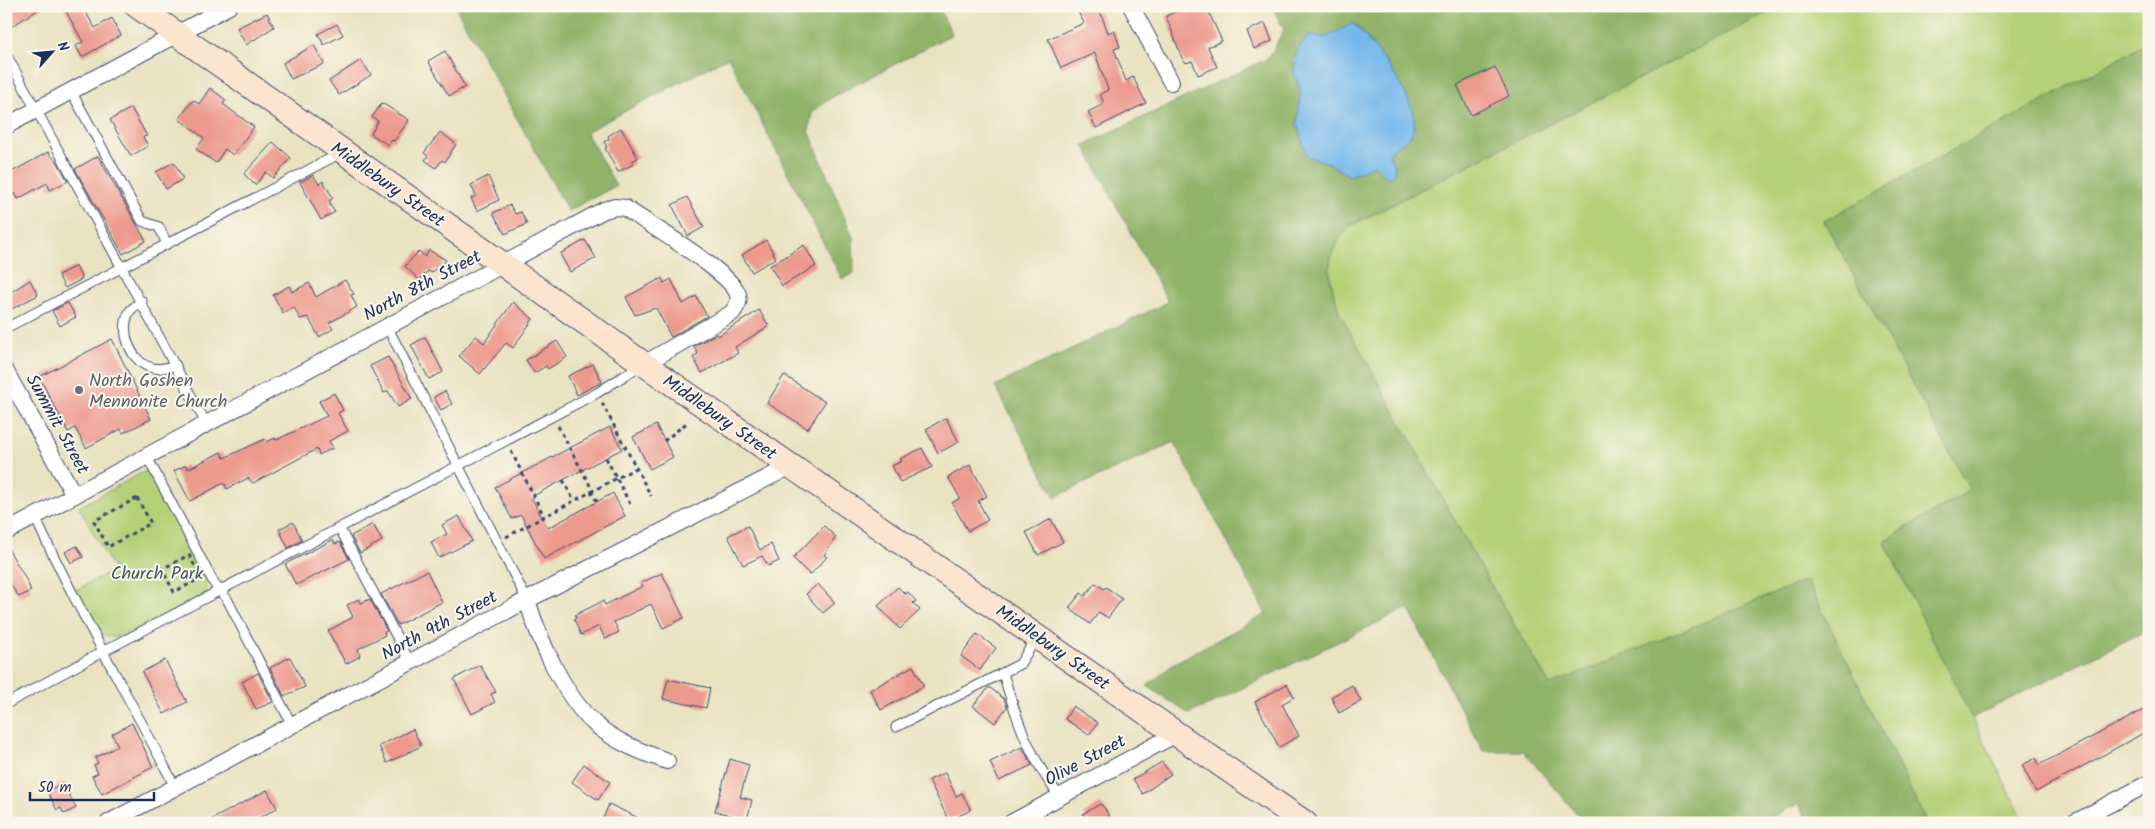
<svg xmlns="http://www.w3.org/2000/svg" width="2155" height="829" font-family="Kalam,sans-serif">
<style>
.green{fill:#b5d178;stroke:#68806b}
.forest{fill:#90b368;stroke:#567163;fill-rule:evenodd}
.water{fill:#75b8eb;stroke:#4874a4}
.building{fill:#ed998d}
.lines{fill:none;stroke-linecap:round;stroke-linejoin:round}
.service-casing{stroke:#3a4a6d;stroke-width:11}
.minor-casing{stroke:#3a4a6d;stroke-width:18}
.secondary-casing{stroke:#3a4a6d;stroke-width:26}
.path{stroke:#3a4a6d;stroke-width:3;stroke-dasharray:4 4;stroke-linecap:butt}
.service{stroke:#fff;stroke-width:9}
.minor{stroke:#fff;stroke-width:16}
.secondary{stroke:#fce5cf;stroke-width:24}
.worship-dot{fill:#6b7280;stroke:#fbf7ec;stroke-width:2}
.labels{text-anchor:middle;stroke-width:4;stroke-linejoin:round;paint-order:stroke}
.street-label{font-size:18px;fill:#1b2f5e;stroke:#fbf7ec}
.worship-label{font-size:18px;fill:#5b616d;stroke:#fbf7ec;text-anchor:start}
.park-label{font-size:18px;fill:#425864;stroke:#fbf7ec}
</style>
<rect width="100%" height="100%" fill="#fbf7ec"/>
<filter id="ink" filterUnits="userSpaceOnUse"><feTurbulence type="fractalNoise" baseFrequency=".02" numOctaves="2"/><feDisplacementMap in="SourceGraphic" scale="10" xChannelSelector="R" yChannelSelector="G"/><feConvolveMatrix kernelMatrix="1 2 1 2 8 2 1 2 1" color-interpolation-filters="sRGB"/></filter>
<filter id="wash" filterUnits="userSpaceOnUse"><feTurbulence type="fractalNoise" baseFrequency=".0096" numOctaves="4" result="noise"/><feDisplacementMap in="SourceGraphic" scale="20" xChannelSelector="R" yChannelSelector="G"/><feGaussianBlur stdDeviation="1.12" result="paint"/><feColorMatrix in="noise" values="0 0 0 0 0 0 0 0 0 0 0 0 0 0 0 0 0 1.4 0 .05"/><feComposite in="paint" operator="in"/></filter>
<g filter="url(#wash)">
<rect width="100%" height="100%" fill="#e9e3c1"/>
<!-- green -->
<g class="green">
<path d="M1781,6H2149V42L1824,221L1970,490L1884,541L2025,823H1927L1807,580L1550,686L1484,573L1339,312C1329,273 1321,261 1348,227Z"/>
<path d="M147,470L152,472L208,576L207,595L126,636C93,644 89,614 76,590L114,570L79,507Z"/>
</g>
<!-- forest -->
<g class="forest">
<polygon points="455,6 938,6 952,34 831,98 812,112 809,131 853,238 854,273 842,279 728,57 586,132 616,186 568,211"/>
<path d="M1272,6H1781L1348,227C1321,261 1329,273 1339,312L1484,573L1550,685L1807,580L1927,823H1808L1798,804L1759,823H1585L1523,751H1483L1408,608L1189,714L1147,686L1176,662L1266,614L1174,442L1055,497L995,386L1168,302L1084,145L1269,58L1284,30ZM1354,23C1371,42 1424,105 1413,131C1409,141 1394,144 1389,155L1395,168L1388,178L1374,165L1350,176L1326,162L1307,156L1297,124L1301,94L1294,71L1297,51L1308,36L1327,37Z"/>
<polygon points="2149,42 2149,629 1972,718 1884,541 1970,490 1824,221"/>
</g>
<!-- water -->
<path class="water" d="M1353,23C1371,42 1424,105 1413,131C1409,141 1394,144 1389,155L1395,168L1394,174L1388,178L1374,165L1350,176L1326,162L1307,156L1297,124L1301,94L1294,71L1297,51L1308,36L1327,37Z"/>
<g id="blocks">
<!-- building -->
<g class="building">
<polygon points="12,6 44,6 6,30 6,10"/>
<polygon points="63,6 82,6 95,28 112,18 121,35 82,57 76,46 83,42"/>
<polygon points="1075,6 1098,6 1108,33 1114,30 1120,47 1114,49 1126,81 1133,77 1146,103 1096,128 1088,112 1104,104 1100,94 1108,90 1095,53 1061,68 1048,39 1084,23"/>
<polygon points="1188,6 1206,6 1222,41 1208,47 1217,67 1198,75 1192,61 1186,63 1182,58 1166,16"/>
<polygon points="267,13 274,27 246,45 237,28"/>
<polygon points="1265,23 1272,41 1254,49 1247,31"/>
<polygon points="337,24 343,35 324,45 318,34"/>
<polygon points="314,45 324,64 291,79 283,63"/>
<polygon points="445,51 465,87 449,96 428,61"/>
<polygon points="361,60 371,75 339,95 329,81"/>
<polygon points="1495,67 1509,96 1471,115 1457,85"/>
<polygon points="210,88 226,100 223,104 254,127 233,155 225,149 216,163 196,149 204,138 179,119 193,100 199,104"/>
<polygon points="382,103 409,120 394,141 392,140 388,145 371,134 378,121 372,117"/>
<polygon points="131,108 147,136 143,137 148,146 131,156 110,120"/>
<polygon points="621,128 638,158 632,161 634,164 618,172 605,148 607,147 604,142 609,139 608,136"/>
<polygon points="440,132 456,144 445,162 442,160 436,168 425,160 428,156 424,153"/>
<polygon points="273,142 291,158 273,178 266,172 255,185 244,174"/>
<polygon points="48,152 58,163 68,181 50,190 47,183 18,199 15,193 12,195 6,184 6,175"/>
<polygon points="98,156 146,241 123,254 75,169"/>
<polygon points="174,162 183,179 166,189 156,172"/>
<polygon points="313,175 319,184 323,181 333,198 330,200 330,205 335,212 321,220 300,182"/>
<polygon points="488,176 499,200 477,211 471,198 476,196 471,185"/>
<polygon points="687,197 704,227 688,236 672,205"/>
<polygon points="510,205 515,214 521,212 527,224 505,234 493,213"/>
<polygon points="585,240 596,258 570,272 560,254"/>
<polygon points="766,240 776,258 752,272 742,255"/>
<polygon points="804,245 816,266 782,286 770,266"/>
<polygon points="429,250 446,260 438,271 435,269 432,273 428,271 419,280 405,266 419,251 425,257"/>
<polygon points="76,266 82,279 65,288 58,275"/>
<polygon points="662,278 664,283 671,279 683,304 696,296 707,316 671,337 656,308 635,315 626,297"/>
<polygon points="30,280 38,295 6,312 6,295"/>
<polygon points="345,280 354,294 351,295 357,307 329,323 333,329 319,337 308,317 300,319 294,307 283,313 273,295 289,286 292,292 309,283 316,297"/>
<polygon points="513,302 533,319 513,348 506,343 480,374 459,356 476,336 484,343"/>
<polygon points="68,303 76,317 60,326 52,311"/>
<polygon points="759,310 769,326 735,347 738,353 702,373 693,357 698,354 694,346 716,334 718,336"/>
<polygon points="425,337 443,372 429,379 411,345"/>
<polygon points="112,339 151,419 123,433 121,429 86,448 75,428 68,432 39,377"/>
<polygon points="557,341 567,357 548,369 546,366 534,373 526,360"/>
<polygon points="388,357 412,399 398,407 388,391 384,393 370,366"/>
<polygon points="593,364 602,382 577,395 568,376"/>
<polygon points="784,375 825,402 808,429 767,403"/>
<polygon points="445,391 452,404 441,410 434,397"/>
<polygon points="334,393 343,410 338,413 348,431 329,441 333,448 319,455 317,449 253,483 248,478 227,489 225,484 222,484 190,501 174,471 186,465 188,469 221,452 224,458 265,439 267,442 275,438 276,440 327,416 319,401"/>
<polygon points="946,418 959,442 938,453 926,429"/>
<polygon points="656,425 673,457 650,469 633,437"/>
<polygon points="610,427 622,449 531,497 548,528 613,493 625,516 544,559 521,515 512,519 495,487"/>
<polygon points="922,448 932,467 900,482 892,466 902,461 900,459"/>
<polygon points="970,465 987,496 978,501 988,520 968,531 952,503 960,498 948,477"/>
<polygon points="459,516 472,541 439,558 431,542 447,534 442,525"/>
<polygon points="1051,519 1063,542 1038,555 1026,532"/>
<polygon points="293,522 302,540 288,548 279,529"/>
<polygon points="373,524 382,541 360,553 351,536"/>
<polygon points="748,526 760,550 771,544 779,561 768,566 762,556 743,565 728,536"/>
<polygon points="824,526 836,537 824,555 827,557 810,575 793,558"/>
<polygon points="333,540 335,544 340,542 349,559 296,585 285,564"/>
<polygon points="6,545 27,581 31,591 19,597 6,578"/>
<polygon points="77,546 83,557 71,563 65,552"/>
<polygon points="427,571 442,602 398,625 381,594"/>
<polygon points="662,573 684,618 663,628 651,604 614,622 619,632 605,639 599,626 581,635 574,619 576,618 575,615 603,601 605,605 643,586 641,583"/>
<polygon points="1095,583 1104,589 1106,587 1122,599 1108,618 1099,612 1090,624 1069,608 1081,593 1085,596"/>
<polygon points="818,584 835,603 823,613 806,594"/>
<polygon points="898,587 905,594 908,592 916,601 913,603 920,610 900,629 878,606"/>
<polygon points="359,599 361,603 370,599 387,631 384,632 385,635 358,649 360,656 346,664 328,631 353,617 347,605"/>
<polygon points="977,634 996,648 980,670 961,656"/>
<polygon points="290,657 305,687 284,696 270,668"/>
<polygon points="165,660 187,702 164,714 142,672"/>
<polygon points="480,665 496,692 491,694 495,702 472,714 454,679"/>
<polygon points="913,666 924,686 881,710 870,690"/>
<polygon points="258,673 273,702 256,709 242,682"/>
<polygon points="668,679 710,688 706,708 663,699"/>
<polygon points="1287,684 1294,697 1282,704 1299,736 1279,747 1255,702"/>
<polygon points="1352,685 1361,701 1339,713 1331,697"/>
<polygon points="989,687 1004,699 1007,707 995,723 973,706"/>
<polygon points="1073,706 1098,723 1089,735 1065,719"/>
<polygon points="2149,707 2149,730 2036,792 2022,765 2036,758 2039,765"/>
<polygon points="132,723 153,767 102,794 92,776 98,773 94,765 98,763 95,758 118,746 112,734"/>
<polygon points="413,729 421,746 387,763 379,746"/>
<polygon points="1022,747 1032,765 999,781 990,762"/>
<polygon points="730,759 749,765 740,797 752,800 747,820 715,811"/>
<polygon points="1162,762 1171,774 1143,794 1133,779"/>
<polygon points="584,764 610,782 598,800 572,782"/>
<polygon points="945,773 956,796 962,793 971,810 949,821 929,780"/>
<polygon points="63,783 76,808 64,814 61,808 57,810 47,791"/>
<polygon points="267,790 277,808 250,823 205,823"/>
<polygon points="609,804 649,823 601,823"/>
<polygon points="1100,804 1104,807 1113,823 1088,823 1083,814"/>
</g>
</g>
</g>
<g filter="url(#ink)">
<use href="#blocks" fill-opacity="0" stroke="#3a4a6d" stroke-width="1"/>
<g class="lines">
<defs>
<g id="service">
<polyline points="6,54 207,425"/>
<polyline points="71,91 142,221 159,227 167,244"/>
<path d="M142,301C138,304 133,307 130,311C118,330 131,364 153,368C161,370 168,367 176,365"/>
<polyline points="387,326 527,600"/>
<polyline points="6,328 341,153"/>
<polyline points="147,457 215,585 227,599 292,725"/>
<path d="M35,517C77,609 129,696 175,787"/>
<polyline points="340,529 410,662"/>
<path d="M1003,673C1017,721 1029,756 1060,797"/>
<polyline points="6,704 104,651 597,393 643,364"/>
<polyline points="896,727 1020,664 1037,637"/>
</g>
<g id="minor">
<polyline points="1131,6 1171,82"/>
<polyline points="6,126 229,6"/>
<polyline points="6,372 74,495"/>
<path d="M6,532L604,210L615,207L625,208C650,225 725,269 737,292C741,300 737,306 732,313L644,364"/>
<path d="M527,600C539,639 564,697 595,724C616,742 641,752 667,761"/>
<polyline points="108,823 527,600 791,466"/>
<polyline points="1011,823 1178,733"/>
<polyline points="2074,823 2149,783"/>
</g>
<polyline id="secondary" points="137,6 644,364 1305,823"/>
</defs>
<!-- service casing -->
<use href="#service" class="service-casing"/>
<!-- minor casing -->
<use href="#minor" class="minor-casing"/>
<!-- secondary casing -->
<use href="#secondary" class="secondary-casing"/>
<!-- path -->
<g class="path">
<polyline points="602,403 651,496"/>
<polyline points="558,426 593,491"/>
<polyline points="664,441 689,421"/>
<polyline points="511,451 544,516"/>
<polyline points="606,458 631,506"/>
<polyline points="563,480 574,501"/>
<polyline points="591,491 597,502"/>
<polygon points="137,498 151,523 108,547 94,521"/>
<polyline points="506,537 636,468"/>
<polygon points="189,555 201,578 174,592 162,569"/>
</g>
<!-- service -->
<use href="#service" class="service"/>
<!-- minor -->
<use href="#minor" class="minor"/>
<!-- secondary -->
<use href="#secondary" class="secondary"/>
</g>
</g>
<!-- markers -->
<circle class="worship-dot" cx="79" cy="390" r="5"/>
<g class="labels">
<!-- street labels -->
<g class="street-label">
<text transform="translate(388 184) rotate(35)" y="6">Middlebury Street</text>
<text transform="translate(422 285) rotate(-28)" y="6">North 8th Street</text>
<text transform="translate(720 417) rotate(35)" y="6">Middlebury Street</text>
<text transform="translate(58 424) rotate(61)" y="6">Summit Street</text>
<text transform="translate(439 625) rotate(-28)" y="6">North 9th Street</text>
<text transform="translate(1053 647) rotate(35)" y="6">Middlebury Street</text>
<text transform="translate(1085 760) rotate(-28)" y="6">Olive Street</text>
</g>
<!-- worship labels -->
<g class="worship-label">
<text x="89" y="386">North Goshen<tspan x="89" dy="21">Mennonite Church</tspan></text>
</g>
<!-- park labels -->
<g class="park-label">
<text x="157" y="579">Church Park</text>
</g>
</g>
<!-- margin -->
<rect width="2155" height="829" fill="none" stroke="#fbf7ec" stroke-width="25"/>
<!-- north arrow -->
<g transform="translate(52 52) rotate(63)" stroke="#fbf7ec" stroke-width="4" paint-order="stroke">
<path d="M0-4L9 19L0 12L-9 19Z" fill="#1b2f5e"/>
<text y="-8" font-size="14" font-weight="bold" text-anchor="middle" fill="#1b2f5e">N</text>
</g>
<!-- scale -->
<path d="M30 792v8h124v-8" fill="none" stroke="#1b2f5e" stroke-width="2.5"/>
<text x="38" y="792" font-size="15" fill="#1b2f5e" stroke="#fbf7ec" stroke-width="4" paint-order="stroke">50 m</text>
</svg>
